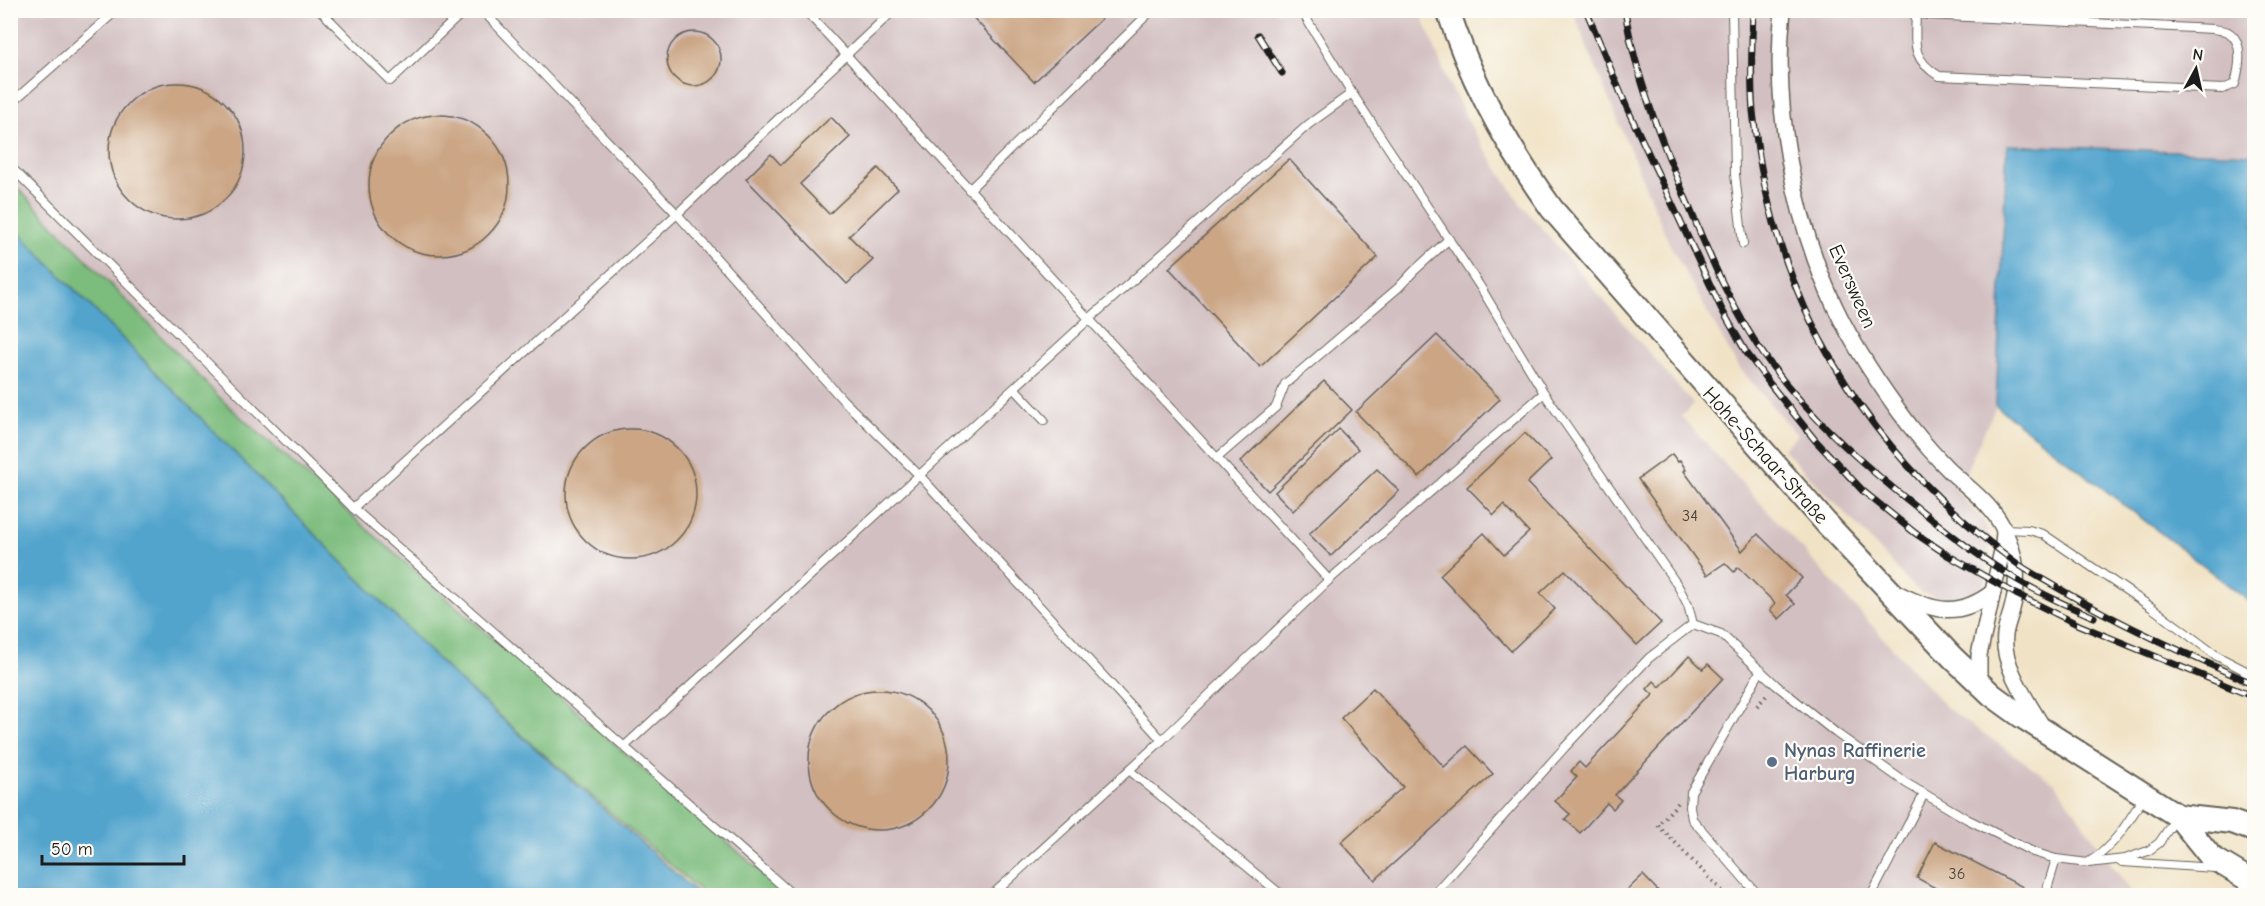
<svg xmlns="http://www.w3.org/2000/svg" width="2265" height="906" font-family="'Comic Neue',sans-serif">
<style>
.industrial{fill:#d2bfc1}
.forest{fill:#7bbc7d;stroke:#4c6c4c;stroke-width:1.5}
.water{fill:#53a4cd;stroke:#386074;stroke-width:1.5}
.building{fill:#cba584}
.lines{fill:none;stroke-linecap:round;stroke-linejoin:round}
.lane-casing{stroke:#666157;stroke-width:10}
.street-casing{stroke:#666157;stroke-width:18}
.secondary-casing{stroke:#666157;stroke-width:26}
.path{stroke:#666157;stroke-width:4;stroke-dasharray:1.5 4.5;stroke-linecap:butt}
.lane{stroke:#fff;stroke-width:8}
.street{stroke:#fff;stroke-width:15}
.secondary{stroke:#fff;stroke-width:22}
.rail-casing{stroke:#1c1c1c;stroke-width:7}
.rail{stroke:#fdfcf7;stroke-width:4.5;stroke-dasharray:14;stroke-linecap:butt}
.service-dot{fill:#5c6f8a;stroke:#fdfcf7;stroke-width:2}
.labels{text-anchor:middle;stroke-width:4.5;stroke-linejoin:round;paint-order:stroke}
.number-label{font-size:16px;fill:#483e36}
.street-label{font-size:20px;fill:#1c1c1c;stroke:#fdfcf7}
.service-label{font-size:20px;font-weight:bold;fill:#4e5e75;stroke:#fdfcf7;text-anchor:start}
</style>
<rect width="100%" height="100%" fill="#fdfcf7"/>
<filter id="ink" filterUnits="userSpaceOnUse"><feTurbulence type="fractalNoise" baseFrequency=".0167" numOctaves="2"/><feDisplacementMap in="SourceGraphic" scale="12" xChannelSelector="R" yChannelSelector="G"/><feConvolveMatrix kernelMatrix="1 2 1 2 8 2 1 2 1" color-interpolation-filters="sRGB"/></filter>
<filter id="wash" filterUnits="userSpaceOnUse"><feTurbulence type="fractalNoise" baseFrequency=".008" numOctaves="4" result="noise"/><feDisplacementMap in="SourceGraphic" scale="24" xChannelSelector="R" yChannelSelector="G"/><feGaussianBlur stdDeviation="1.35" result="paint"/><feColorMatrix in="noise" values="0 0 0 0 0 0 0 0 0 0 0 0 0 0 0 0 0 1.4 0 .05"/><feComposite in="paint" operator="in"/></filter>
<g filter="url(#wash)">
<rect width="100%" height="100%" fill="#f0e2c5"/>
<!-- industrial -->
<g class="industrial">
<polygon points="11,11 1420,11 1448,82 1475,134 1520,203 1694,405 1681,416 1948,709 2055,783 2133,895 788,895 337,503 223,401 11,180"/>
<polygon points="1573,11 2254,11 2254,154 2007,145 1996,406 1957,491 1983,520 1990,538 1990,550 1985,583 1975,593 1962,599 1948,601 1922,593 1909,583 1871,540 1783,449 1797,435 1737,365 1669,243 1587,47"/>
</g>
<!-- forest -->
<polygon class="forest" points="10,180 223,401 337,503 788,895 705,895 453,675 11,225"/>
<!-- water -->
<g class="water">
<polygon points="2007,145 2254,154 2254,605 1996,406"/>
<polygon points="11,225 453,675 700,895 11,895"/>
</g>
<g id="blocks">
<!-- building -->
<g class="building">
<polygon points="966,10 1111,10 1034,82"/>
<circle cx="694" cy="59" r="27"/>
<circle cx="177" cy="151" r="68"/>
<circle cx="439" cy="185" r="70"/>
<polygon points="831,117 850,137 800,184 829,214 878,168 898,189 849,236 873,260 847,284 746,179 771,154 781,165"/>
<polygon points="1289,159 1378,257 1260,367 1169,268"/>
<polygon points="1437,335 1500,399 1419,477 1356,412"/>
<polygon points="1324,381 1352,410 1268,491 1240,462"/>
<polygon points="1339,429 1358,449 1293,511 1275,492"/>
<circle cx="631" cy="494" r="65"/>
<polygon points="1525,433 1551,460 1527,483 1661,623 1637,645 1565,570 1540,593 1555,609 1511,651 1440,575 1484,533 1504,555 1529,532 1504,505 1494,515 1467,487"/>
<polygon points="1672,454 1678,462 1680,460 1686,470 1684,471 1742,551 1758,534 1802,578 1786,595 1795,604 1779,619 1770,610 1775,603 1738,567 1734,572 1725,563 1707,575 1638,479"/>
<polygon points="1377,469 1399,491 1331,556 1309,534"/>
<polygon points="1689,656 1703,669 1708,664 1723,678 1615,795 1621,800 1613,809 1607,803 1580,833 1565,819 1570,814 1555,801 1577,777 1571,771 1579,762 1585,768 1653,695 1647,689 1654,681 1660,687"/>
<polygon points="1373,688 1444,767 1467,746 1493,774 1375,880 1341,842 1403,787 1341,718"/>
<circle cx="879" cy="760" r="70"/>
<polygon points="1935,842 2023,887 2020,893 2013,889 2010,896 1950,896 1917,878"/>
<polygon points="1643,875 1663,896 1621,896"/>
</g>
</g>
</g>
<g filter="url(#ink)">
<use href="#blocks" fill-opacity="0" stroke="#666157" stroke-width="1.5"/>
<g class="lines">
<defs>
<g id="lane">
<polyline points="320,10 390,81 465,10"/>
<polyline points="482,10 677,214 842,399 920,476 1162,740"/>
<polyline points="805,10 1329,580"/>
<polyline points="1301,10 1352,93 1481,288 1544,393 1678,586 1688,605 1693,624 1721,634 1776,685 1836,733 1906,783 1967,819 2033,852 2056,859 2088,863 2125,859 2148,851 2159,843 2176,818"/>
<polyline points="1732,10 1735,174 1743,244"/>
<path d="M1894,10L1927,15L2213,29C2217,30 2224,30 2228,32C2245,42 2239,69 2235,84L2223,89L1939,76C1911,59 1915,44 1916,14"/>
<polyline points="10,104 117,10"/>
<polyline points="10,166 353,508 794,896"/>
<polyline points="969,190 1152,10"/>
<polyline points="1015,389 1044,420"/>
<polyline points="1217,458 1276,407 1285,384 1398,288 1414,271 1449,239"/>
<polyline points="353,508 677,214 894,10"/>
<polyline points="2004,529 2029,530 2043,534 2151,607 2217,656 2246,671 2243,679"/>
<polyline points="626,745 1088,320 1309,124 1352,93"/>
<polyline points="1129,770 1283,896"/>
<path d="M2089,862C2115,846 2129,821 2144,796"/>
<polyline points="2122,862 2215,868"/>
<polyline points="991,896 1162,740 1329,580 1544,393"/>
<polyline points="1432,896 1565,747 1649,658 1693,624"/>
<polyline points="1759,896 1692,819 1690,807 1691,792 1761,670"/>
<polyline points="1871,896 1924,794"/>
<polyline points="2045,896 2056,859"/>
</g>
<g id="street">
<path d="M1783,10C1772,107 1794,220 1835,307C1855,349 1882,389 1910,426C1922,441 1936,457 1949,470C1969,489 1993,505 2004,530C2017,558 2020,579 2012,609C2010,617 2006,626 2005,635C2001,664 2028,702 2042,726"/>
<path d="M1899,594C1935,612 1959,618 1993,592"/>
<polyline points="1983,685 1979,674 1979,655 2003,546 2004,532"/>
</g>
<g id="secondary">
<path d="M1448,10C1471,82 1508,148 1552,209L1826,523L1952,657L1992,695L2021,716L2178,816L2211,857L2254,883"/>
<polyline points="2178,816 2232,822 2254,830"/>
</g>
</defs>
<!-- lane casing -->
<use href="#lane" class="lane-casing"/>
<!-- street casing -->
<use href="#street" class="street-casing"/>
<!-- secondary casing -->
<use href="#secondary" class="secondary-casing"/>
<!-- path -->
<g class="path">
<polyline points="1757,706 1768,694"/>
<polyline points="1678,803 1658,825 1727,896"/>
</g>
<!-- lane -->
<use href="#lane" class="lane"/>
<!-- street -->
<use href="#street" class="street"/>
<!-- secondary -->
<use href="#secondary" class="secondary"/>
<defs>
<g id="rail">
<polyline points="1586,10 1627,108 1722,310 1746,352 1770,384 1815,440 1863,491 1915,533 1949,556 2016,594 2079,625 2254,697"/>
<path d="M1625,10C1634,71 1659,135 1683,192C1707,250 1731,310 1769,362C1812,421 1870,471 1928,516C1956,539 1985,561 2016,579C2041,594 2068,606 2094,617"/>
<path d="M1753,10C1752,44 1750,78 1753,111C1772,299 1864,451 2015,562C2028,572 2044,579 2058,588C2121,625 2188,655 2254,684"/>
<polyline points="1258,35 1282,73"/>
</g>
</defs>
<!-- rail casing -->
<use href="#rail" class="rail-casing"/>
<!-- rail -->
<use href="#rail" class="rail"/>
</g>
</g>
<!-- markers -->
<circle class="service-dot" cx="1772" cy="762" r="6"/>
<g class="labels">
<!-- number labels -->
<g class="number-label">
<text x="1690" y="521">34</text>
<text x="1957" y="879">36</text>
</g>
<!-- street labels -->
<g class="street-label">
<text transform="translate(1853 286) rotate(66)" y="7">Eversween</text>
<text transform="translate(1766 455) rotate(48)" y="7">Hohe-Schaar-Straße</text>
</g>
<!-- service labels -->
<g class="service-label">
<text x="1784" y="757">Nynas Raffinerie<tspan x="1784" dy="23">Harburg</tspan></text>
</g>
</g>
<!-- margin -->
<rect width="2265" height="906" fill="none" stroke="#fdfcf7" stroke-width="36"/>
<!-- north arrow -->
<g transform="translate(2196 69) rotate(8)" stroke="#fdfcf7" stroke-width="4.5" paint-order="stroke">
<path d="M0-4.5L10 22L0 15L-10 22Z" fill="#1c1c1c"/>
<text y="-9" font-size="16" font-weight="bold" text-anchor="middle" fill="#1c1c1c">N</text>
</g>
<!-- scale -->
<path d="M42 855v9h142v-9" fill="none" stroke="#1c1c1c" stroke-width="3"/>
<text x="51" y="855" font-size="18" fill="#1c1c1c" stroke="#fdfcf7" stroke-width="4.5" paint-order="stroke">50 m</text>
</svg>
